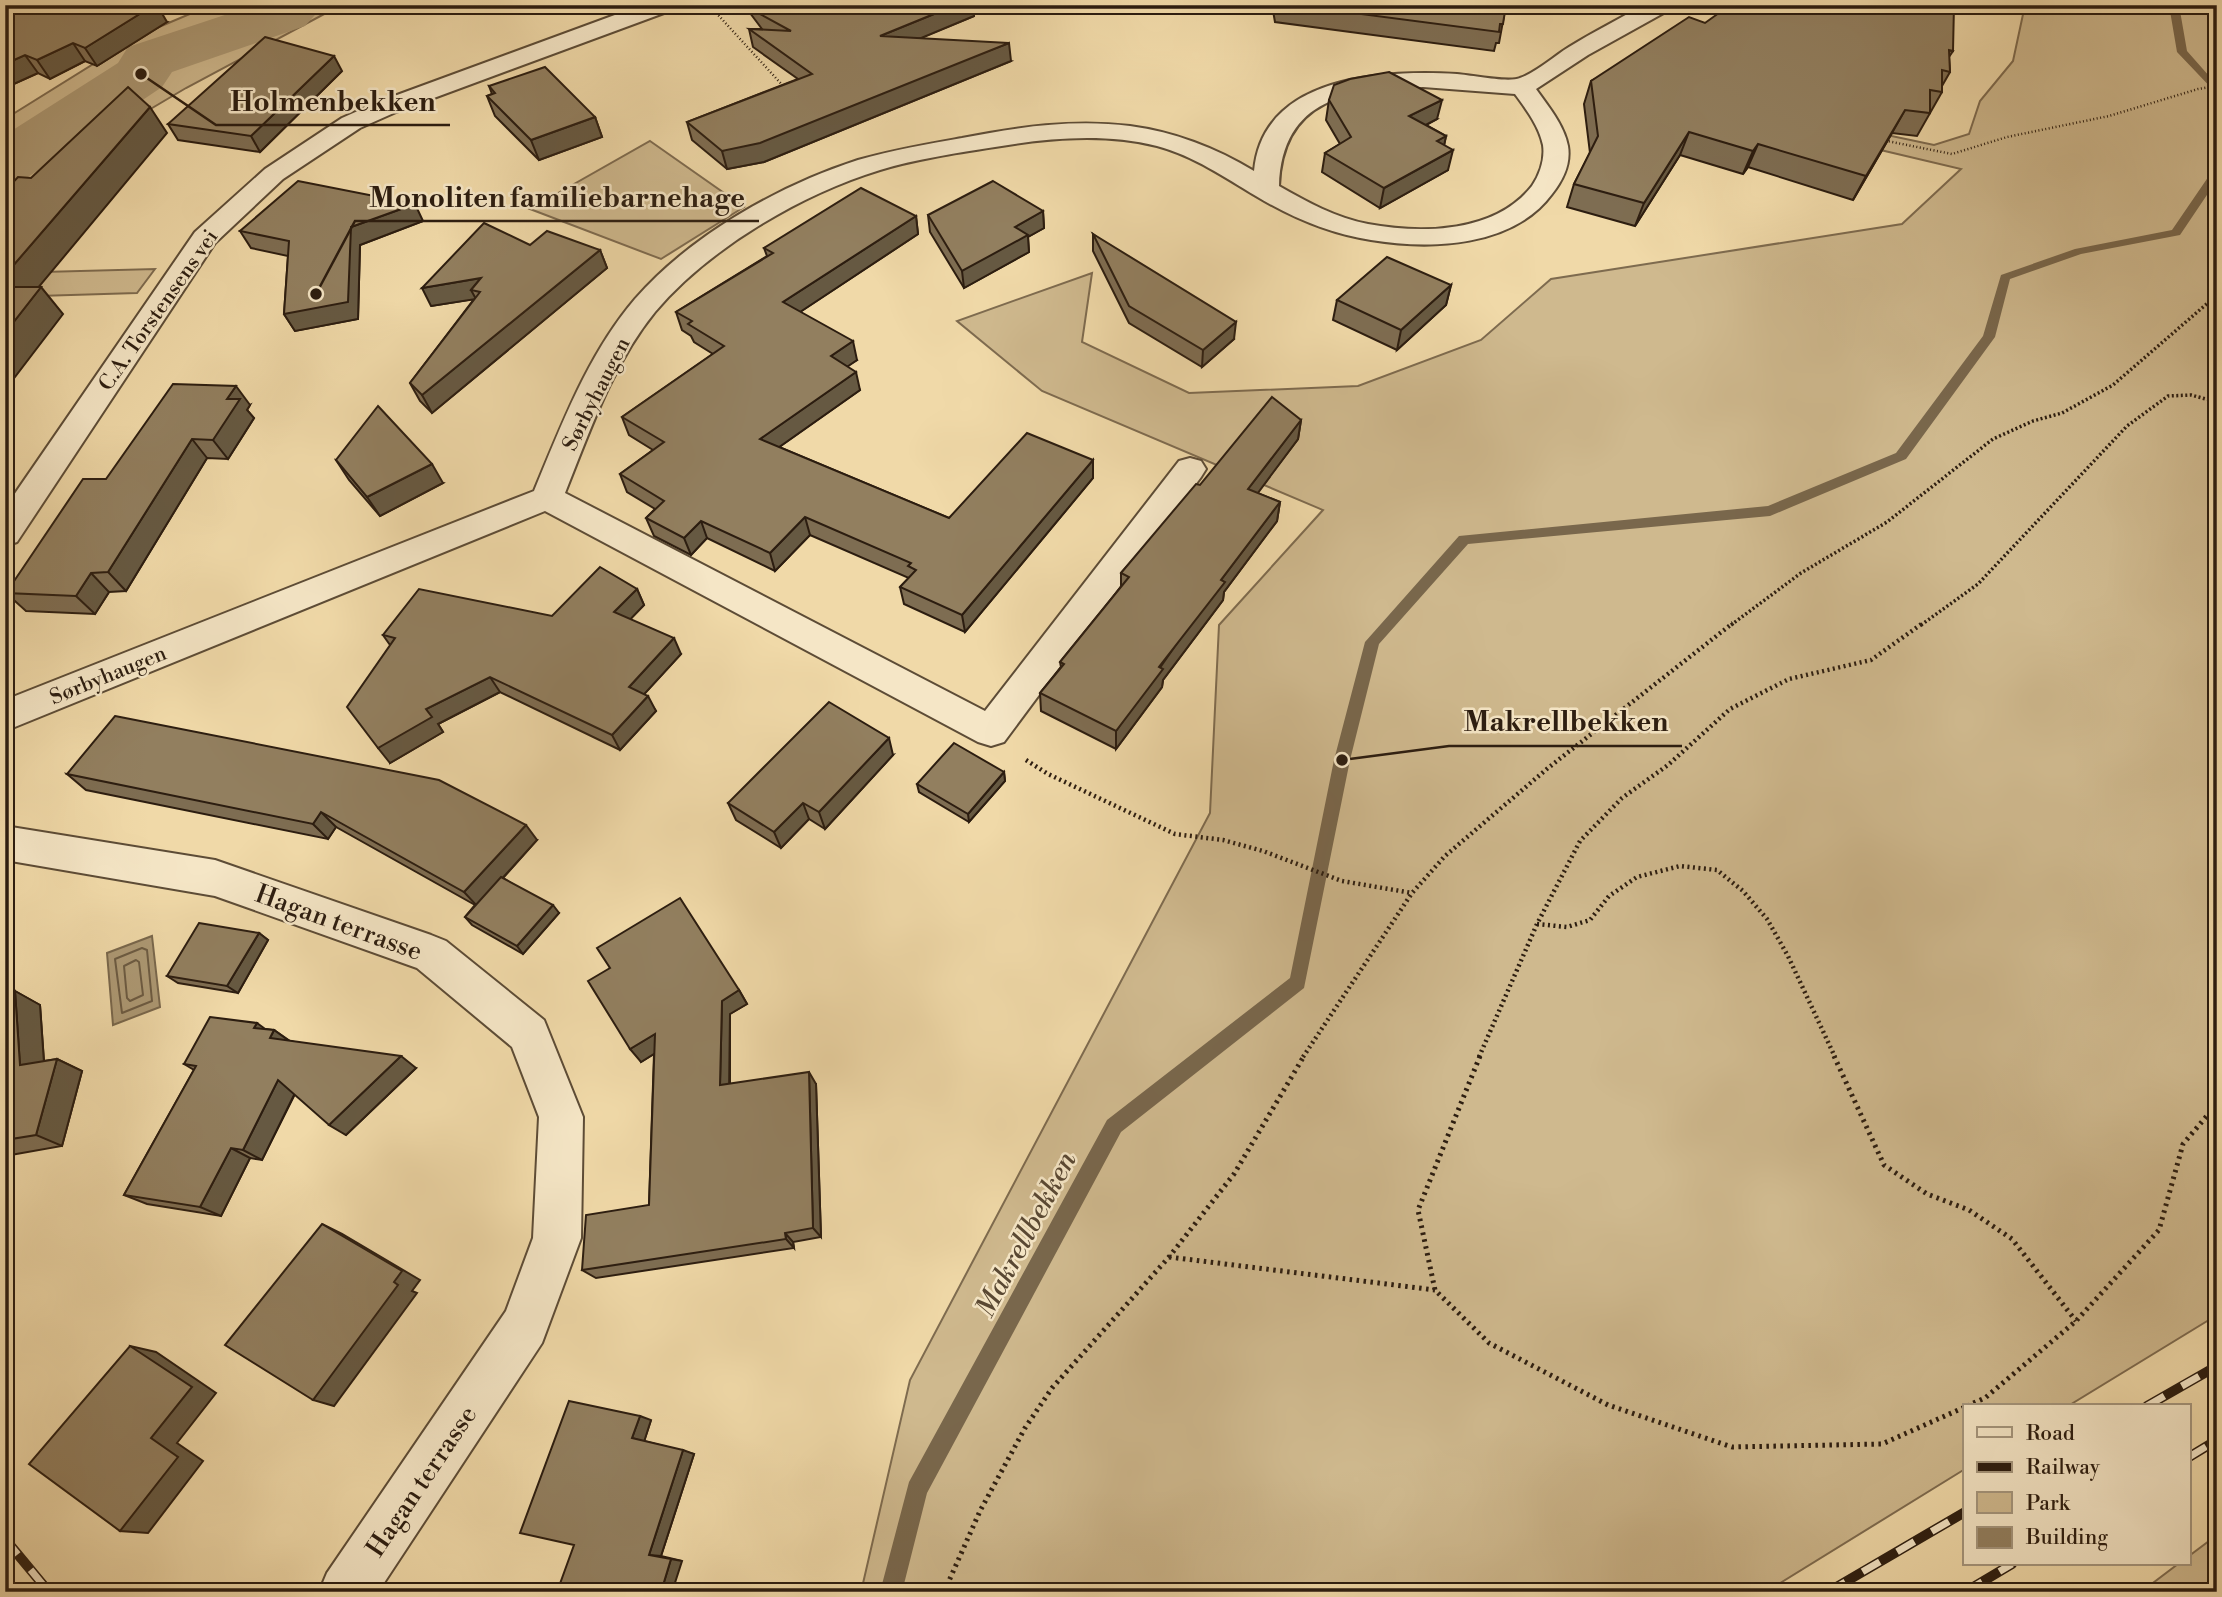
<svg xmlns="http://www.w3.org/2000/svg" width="2222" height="1597" font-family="'Libre Bodoni',serif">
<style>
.green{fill:#cfb98e;stroke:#7e6b4f;stroke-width:2}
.water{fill:#ad9974;stroke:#79674c;stroke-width:2}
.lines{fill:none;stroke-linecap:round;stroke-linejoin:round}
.shore{stroke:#6c5b42;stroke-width:2}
.stream{fill:#79674c;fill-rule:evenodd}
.river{fill:#ad9974;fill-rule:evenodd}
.street-casing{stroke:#5d4c36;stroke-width:4}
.path-far3{stroke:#2c1d10;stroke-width:2.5;stroke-dasharray:1 2.5;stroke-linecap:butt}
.path-far2{stroke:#2c1d10;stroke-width:3.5;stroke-dasharray:2 2.5;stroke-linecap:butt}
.path-far1{stroke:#2c1d10;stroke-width:4.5;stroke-dasharray:2 3.5;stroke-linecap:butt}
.path{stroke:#2c1d10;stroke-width:5;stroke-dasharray:2.5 4.5;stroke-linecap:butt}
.street{fill:#f5e6c6;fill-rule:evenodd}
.rail-casing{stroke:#2c1d10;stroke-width:10}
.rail{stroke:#f5e6c6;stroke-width:7;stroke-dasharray:20;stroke-linecap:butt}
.wall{fill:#7e6d52;stroke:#2c1d10;stroke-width:2}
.shaded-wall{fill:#665942;stroke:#2c1d10;stroke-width:2}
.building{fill:#927f5f;stroke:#2c1d10;stroke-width:2}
.labels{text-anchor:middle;stroke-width:5;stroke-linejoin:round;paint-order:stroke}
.far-street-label{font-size:21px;fill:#2c1d10;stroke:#f5e6c6}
.street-label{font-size:26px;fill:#2c1d10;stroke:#f5e6c6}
.water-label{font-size:28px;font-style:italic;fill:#594833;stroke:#f5e6c6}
.leader{fill:none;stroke:#2c1d10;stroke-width:2.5}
.callout-dot{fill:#2c1d10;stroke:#f5e6c6;stroke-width:2.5}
.callout-label{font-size:28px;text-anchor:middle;font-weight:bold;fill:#2c1d10;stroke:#f5e6c6;stroke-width:5;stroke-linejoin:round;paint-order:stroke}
</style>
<rect width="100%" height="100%" fill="#f0d9a8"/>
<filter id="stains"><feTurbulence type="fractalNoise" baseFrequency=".00286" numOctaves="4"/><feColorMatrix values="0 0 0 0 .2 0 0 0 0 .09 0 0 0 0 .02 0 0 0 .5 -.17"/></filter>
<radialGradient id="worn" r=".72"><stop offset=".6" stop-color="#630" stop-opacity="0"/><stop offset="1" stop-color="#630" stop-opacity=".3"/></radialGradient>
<!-- green -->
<g class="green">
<polygon points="211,5 341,5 186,88 5,195 5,119 140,35"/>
<polygon points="2025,5 2217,5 2217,1315 2068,1406 1965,1406 1965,1469 1777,1585 1756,1592 861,1592 910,1380 1210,813 1219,625 1323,510 1042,391 957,321 1092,273 1082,342 1189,393 1358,386 1481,340 1551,279 1902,224 1961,169 1851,143 1830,123 1934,145 1969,134 1980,101 2013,61"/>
<polygon points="650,141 744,207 661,259 530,209"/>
<polygon points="155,269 137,293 5,297 5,273"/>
<polygon points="2217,1535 2217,1592 2141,1592 2178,1564 2189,1564 2189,1556"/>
</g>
<!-- water -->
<polygon class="water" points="152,936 160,1007 113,1025 107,953"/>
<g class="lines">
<!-- shore -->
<g class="shore">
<polygon points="142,948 147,950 152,1001 122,1013 115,959"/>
<polygon points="136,960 139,962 143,995 130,1001 127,998 124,966"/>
</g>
<!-- stream -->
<g class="stream">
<polygon points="2169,5 2179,5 2187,51 2217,85 2217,94 2177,52"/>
<polygon points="2217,169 2217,180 2180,235 2081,254 2010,279 1995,337 1906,459 1770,516 1468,544 1379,644 1350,760 1304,988 1121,1132 927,1493 902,1592 880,1592 909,1482 1107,1120 1290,978 1334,760 1365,642 1459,536 1768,506 1896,453 1983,336 2001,275 2075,249 2172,230 2213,170"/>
</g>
<!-- river -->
<polygon class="river" points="255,5 324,5 305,26 172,72 162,87 28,177 5,182 5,135 118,63 128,47"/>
<defs>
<g id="street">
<polygon points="642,5 675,5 672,10 396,112 360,128 283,179 215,243 17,542 5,546 5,508 195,232 265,169 342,118 378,102"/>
<path d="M1644,5H1672L1669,10L1588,55L1536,89C1548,106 1564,125 1568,146C1571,164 1563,180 1552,194C1513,247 1431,250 1371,240C1330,234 1291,217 1256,196C1224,177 1194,156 1157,146C1105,133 1048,138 995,147C957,153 916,159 880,170C801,194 708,249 655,312C612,365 590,431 565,493L985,711L1179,461L1190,458L1201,461L1206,469L1201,477L1004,742L991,746L978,742L545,511L5,731V700L534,491C562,424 588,354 635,299C691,235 778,186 858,160C892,150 928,144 962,138C1017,127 1074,119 1130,126C1175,132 1216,148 1254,171C1263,75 1383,70 1457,74C1471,75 1508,83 1520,78C1537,72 1554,56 1569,47C1593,32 1619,19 1644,5ZM1423,87L1515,94C1526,109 1539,126 1543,145C1545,159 1540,174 1532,186C1495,233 1422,234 1368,224C1336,218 1307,202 1279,186C1282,97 1350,89 1423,87Z"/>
<polygon points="5,826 215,860 431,935 446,941 544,1020 583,1117 581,1238 542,1343 378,1592 319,1592 327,1573 506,1311 533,1238 539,1117 512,1047 417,968 215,896 5,860"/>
</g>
</defs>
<!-- street casing -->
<use href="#street" class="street-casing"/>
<!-- path-far3 -->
<g class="path-far3">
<polyline points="709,5 785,88"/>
<polyline points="1882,140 1952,154 2007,137 2109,116 2198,89 2217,86"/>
</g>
<!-- path-far2 -->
<g class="path-far2">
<polyline points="1731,625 1801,573 1887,522 1993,439 2033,421 2062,413 2113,385 2217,295"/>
<polyline points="1921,625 1978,584 2127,426 2168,396 2191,395 2217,402"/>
</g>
<!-- path-far1 -->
<g class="path-far1">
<polyline points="1026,760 1048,774 1175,834 1223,840 1263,851 1342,881 1412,893"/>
<polyline points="1537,924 1567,927 1590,920 1609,896 1637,877 1680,866 1717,870 1743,891 1767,919 1788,956 1835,1057"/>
<polyline points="1303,1057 1412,893 1445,856 1548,768 1733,623"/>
<polyline points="1479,1057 1537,924 1580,841 1622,798 1668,765 1730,709 1789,679 1871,660 1923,623"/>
</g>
<!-- path -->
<g class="path">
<polyline points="1480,1056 1418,1210 1435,1290 1489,1343 1608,1405 1732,1447 1882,1444 1965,1407"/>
<polyline points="1834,1056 1884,1165 1927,1194 1969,1210 2012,1239 2076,1321"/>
<polyline points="1169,1257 1435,1290"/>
<polyline points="1967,1406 1985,1398 2076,1321 2159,1230 2183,1144 2217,1104"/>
<polyline points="944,1592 980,1511 1025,1428 1052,1388 1169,1257 1234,1174 1304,1056"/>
</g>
<!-- street -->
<use href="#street" class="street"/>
<defs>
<g id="rail">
<polyline points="2147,1406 2217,1366"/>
<polyline points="2189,1457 2217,1440"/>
<polyline points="5,1539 49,1592"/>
<polyline points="1828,1592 1965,1512"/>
<polyline points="1965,1592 2012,1564"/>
</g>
</defs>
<!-- rail casing -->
<use href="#rail" class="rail-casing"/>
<!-- rail -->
<use href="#rail" class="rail"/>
</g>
<!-- wall -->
<g class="wall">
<polygon points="5,5 167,22 97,66 85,61 50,79 38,73 5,88"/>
<polygon points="744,5 986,5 974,10 974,16 920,38 1011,61 764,162 727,169 692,140 687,122 798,79 753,47 749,29 762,29"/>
<polygon points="1272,5 1506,5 1499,43 1496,43 1494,51 1275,22"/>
<polygon points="1960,5 1990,5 1987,8 1978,6 1974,10"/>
<polygon points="1705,23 1953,51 1949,57 1950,72 1942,86 1942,92 1917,136 1892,133 1853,200 1748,167 1743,174 1680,155 1635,226 1567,207 1574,184 1590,153 1584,104 1591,81"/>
<polygon points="342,71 260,152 178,140 168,124"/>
<polygon points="489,86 595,117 602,137 539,160 495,116 487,96 492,94"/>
<polygon points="1329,100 1437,119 1426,125 1446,136 1444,145 1448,170 1380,208 1322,172 1325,153 1340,144 1326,120"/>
<polygon points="1043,211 1044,228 1028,237 1029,252 964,288 930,232 928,215"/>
<polygon points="916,216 918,234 800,312 857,360 847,366 860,390 779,447 949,518 1093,460 1093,478 965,632 904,604 900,587 909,578 810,535 775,571 707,538 691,555 654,536 646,518 655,509 627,492 620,474 653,450 629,435 622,417 713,354 694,342 691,336 682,330 676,312 767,256 764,248"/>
<polygon points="423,221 360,245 358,319 295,331 284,314 288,256 251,248 240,231"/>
<polygon points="1093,234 1234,339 1202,367 1129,323 1093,251"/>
<polygon points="530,245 600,250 607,268 432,413 420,401 410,383 474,299 431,306"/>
<polygon points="1451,285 1446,305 1397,350 1333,320 1337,300"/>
<polygon points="250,405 247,410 254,418 228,459 207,458 126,591 109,592 95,614 26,611 6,593 106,479"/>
<polygon points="1301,420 1298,439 1257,493 1280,502 1277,521 1224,592 1223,600 1163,680 1162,687 1116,749 1041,711 1040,693 1061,667 1060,662 1121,587 1121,573 1200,485"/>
<polygon points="336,460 443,483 380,516 349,480"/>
<polygon points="637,589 644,605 630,619 681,654 644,694 656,711 620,750 500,692 438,724 443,732 390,763 390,645 383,635 552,616"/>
<polygon points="893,755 825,829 809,819 781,848 736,820 728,803"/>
<polygon points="1004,772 1005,781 969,822 919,792 917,784"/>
<polygon points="67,774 537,840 503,878 559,913 523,954 472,925 465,917 475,905 336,827 328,839 86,790"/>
<polygon points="259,933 268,940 238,993 178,983 167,976"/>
<polygon points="610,968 739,990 747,1004 730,1014 730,1084 816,1084 821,1237 793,1242 794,1248 596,1278 582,1270 649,1205 654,1054 641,1062"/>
<polygon points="15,991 40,1005 44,1061 57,1059 82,1071 62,1146 5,1156 5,995"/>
<polygon points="266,1029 274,1030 290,1041 416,1068 346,1135 295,1094 262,1160 250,1158 221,1216 147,1204 124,1195 194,1070 184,1064"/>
<polygon points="651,1420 644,1441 694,1454 661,1556 682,1561 557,1592"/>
</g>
<!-- shaded-wall -->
<g class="shaded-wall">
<polygon points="154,5 157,5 167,22 97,66 85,48"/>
<polygon points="956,5 986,5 974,10 974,16 883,54 880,36"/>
<polygon points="73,43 85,61 50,79 37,60"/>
<polygon points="1009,43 1011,61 764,162 727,169 722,151"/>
<polygon points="25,55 38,73 5,88 5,64"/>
<polygon points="334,56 342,71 260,152 251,136"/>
<polygon points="1442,100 1437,119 1405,136 1409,116"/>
<polygon points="150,107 167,133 17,313 5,299 5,275"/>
<polygon points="1905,110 1892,133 1853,200 1866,176"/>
<polygon points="595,117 602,137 539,160 531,140"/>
<polygon points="1689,132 1680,155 1635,226 1644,203"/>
<polygon points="1446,136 1442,156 1437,141"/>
<polygon points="1758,144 1748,167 1743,174 1753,151"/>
<polygon points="1453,150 1448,170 1380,208 1384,188"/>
<polygon points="415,204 423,221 360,245 358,319 295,331 284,314 351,227"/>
<polygon points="1043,211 1044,228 1028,237 1029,252 964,288 962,271 1015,227"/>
<polygon points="916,216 918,234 788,320 783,302"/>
<polygon points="600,250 607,268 432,413 422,395"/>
<polygon points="481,278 471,290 476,299 431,306 422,288"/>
<polygon points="1451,285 1446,305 1397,350 1401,330"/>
<polygon points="41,287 63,314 5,390 5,333"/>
<polygon points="1236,322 1234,339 1202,367 1203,350"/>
<polygon points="853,341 857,360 835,375 831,356"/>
<polygon points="856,372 860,390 765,457 760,439"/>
<polygon points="236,386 250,405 247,410 254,418 228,459 213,440 227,399"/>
<polygon points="1301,420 1298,439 1246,509 1248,489"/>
<polygon points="192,439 207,458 126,591 108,572"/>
<polygon points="1093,460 1093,478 965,632 962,615"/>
<polygon points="432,464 443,483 380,516 367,497"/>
<polygon points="1280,502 1277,521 1224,592 1223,600 1163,680 1162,687 1116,749 1116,731 1221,580"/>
<polygon points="805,517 810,535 775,571 770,553"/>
<polygon points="701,521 707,538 691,555 684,538"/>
<polygon points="91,573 109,592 95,614 76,596"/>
<polygon points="637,589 644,605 622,628 614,612"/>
<polygon points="674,638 681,654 637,702 629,687"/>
<polygon points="490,677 500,692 438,724 443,732 390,763 378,748 426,709"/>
<polygon points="648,696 656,711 620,750 612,735"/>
<polygon points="889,738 893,755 825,829 819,812"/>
<polygon points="1004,772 1005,781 969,822 968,814"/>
<polygon points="803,803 809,819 781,848 774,832"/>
<polygon points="321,812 336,827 328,839 313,824"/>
<polygon points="526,825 537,840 477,906 464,892"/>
<polygon points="553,905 559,913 523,954 517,946"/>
<polygon points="259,933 268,940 238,993 227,986"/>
<polygon points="739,990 747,1004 730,1014 729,1098 720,1085 722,1001"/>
<polygon points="15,991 40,1005 45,1077 20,1065"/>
<polygon points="257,1023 272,1034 274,1030 292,1043 288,1050 254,1028"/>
<polygon points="655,1034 665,1047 641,1062 630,1049"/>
<polygon points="401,1056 416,1068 346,1135 329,1125"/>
<polygon points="57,1059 82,1071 62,1146 36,1135"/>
<polygon points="809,1072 816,1084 821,1237 813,1228"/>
<polygon points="278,1080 296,1091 262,1160 243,1150"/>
<polygon points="231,1148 250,1158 221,1216 200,1207"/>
<polygon points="322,1224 342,1234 420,1280 412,1291 417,1293 334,1406 313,1400 394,1282"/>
<polygon points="785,1233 793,1242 794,1248 786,1239"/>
<polygon points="130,1346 156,1352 216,1393 177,1443 203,1461 148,1533 120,1531 151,1438"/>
<polygon points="640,1416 651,1420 644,1442 632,1438"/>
<polygon points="683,1450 694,1454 661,1556 649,1555"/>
<polygon points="671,1559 682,1561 672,1592 661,1592"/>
</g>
<!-- building -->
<g class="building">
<polygon points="9,5 154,5 85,48 73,43 37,60 25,55 5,64 5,7"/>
<polygon points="754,5 956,5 880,36 1009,43 760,143 722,151 687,122 812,74 749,29 791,31 760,14"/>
<polygon points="1292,5 1506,5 1503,24 1500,24 1499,32"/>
<polygon points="1730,5 1954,5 1953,51 1949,50 1950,72 1942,70 1942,92 1930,90 1930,113 1905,110 1866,176 1758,144 1753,151 1689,132 1644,203 1574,184 1598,136 1591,81 1689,17 1705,23"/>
<polygon points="265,37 334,56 251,136 168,124"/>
<polygon points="545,67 595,117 531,140 487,96 495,93 489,86"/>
<polygon points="1389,72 1442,100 1409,116 1446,136 1437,141 1453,150 1384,188 1325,153 1351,137 1329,100 1334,85 1350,79"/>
<polygon points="128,87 150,107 5,275 5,191 18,177 31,178"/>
<polygon points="298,181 415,204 351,227 348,302 284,314 289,241 240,231"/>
<polygon points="993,181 1043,211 1015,227 1028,235 962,271 928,215"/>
<polygon points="861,188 916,216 783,302 853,341 831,356 856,372 760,439 949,518 1027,433 1093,460 962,615 900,587 916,570 908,566 911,563 805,517 770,553 701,521 684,538 646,518 664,501 620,474 664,442 622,417 724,346 688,324 692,321 676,312 773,253 764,248"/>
<polygon points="484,223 530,245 547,231 600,250 422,395 410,383 480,292 471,290 481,278 422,288"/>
<polygon points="1093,234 1236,322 1203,350 1129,306"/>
<polygon points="1387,257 1451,285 1401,330 1337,300"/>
<polygon points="5,287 41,287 5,333"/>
<polygon points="173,384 236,386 227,399 240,399 213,440 192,439 108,572 91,573 76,596 6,593 83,479 106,479"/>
<polygon points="1272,397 1301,420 1248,489 1280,502 1221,580 1225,582 1159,667 1163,669 1116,731 1040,693 1064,664 1060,662 1129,577 1121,573 1196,484 1200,485"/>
<polygon points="378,406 432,464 367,497 336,460"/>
<polygon points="600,567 637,589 614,612 674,638 629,687 648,696 612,735 490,677 426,709 432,717 378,748 347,707 395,638 383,635 419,589 552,616"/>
<polygon points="829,702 889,738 819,812 803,803 774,832 728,803"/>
<polygon points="115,716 439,780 526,825 464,892 321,812 313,824 67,774"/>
<polygon points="954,743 1004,772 968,814 917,784"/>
<polygon points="501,877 553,905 517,946 465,917"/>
<polygon points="680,898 739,990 722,1001 720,1085 809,1072 813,1228 785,1233 786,1239 582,1270 586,1215 649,1205 655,1034 630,1049 588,981 610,968 597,948"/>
<polygon points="199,923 259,933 227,986 167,976"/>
<polygon points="15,991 20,1065 57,1059 36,1135 5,1140 5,995"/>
<polygon points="210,1017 257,1023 254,1028 274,1030 270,1038 401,1056 329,1125 278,1080 243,1150 231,1148 200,1207 124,1195 196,1066 184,1064"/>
<polygon points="322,1224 402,1271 394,1282 398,1285 313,1400 225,1345"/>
<polygon points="130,1346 192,1387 151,1438 178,1457 120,1531 29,1464"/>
<polygon points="569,1401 640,1416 632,1438 683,1450 649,1555 671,1559 661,1592 557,1592 574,1545 520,1533"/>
</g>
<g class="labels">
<!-- far-street labels -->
<g class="far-street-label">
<text transform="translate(158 310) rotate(-55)" y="7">C.A. Torstensens vei</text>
<text transform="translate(596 394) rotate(-63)" y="7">Sørbyhaugen</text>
<text transform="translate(108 675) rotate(-22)" y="7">Sørbyhaugen</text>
</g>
<!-- street labels -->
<g class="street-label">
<text transform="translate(339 922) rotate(20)" y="9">Hagan terrasse</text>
<text transform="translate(421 1481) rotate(-56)" y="9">Hagan terrasse</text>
</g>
<!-- water labels -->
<g class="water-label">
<text transform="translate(1025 1234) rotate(-62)" y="10">Makrellbekken</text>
</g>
</g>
<!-- callouts -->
<path class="leader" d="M141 74L216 125H450M316 294L355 221H759M1342 760L1449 746H1682"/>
<g class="callout-dot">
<circle cx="141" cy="74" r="7"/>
<circle cx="316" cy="294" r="7"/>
<circle cx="1342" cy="760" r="7"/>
</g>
<g class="callout-label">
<text x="333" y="111">Holmenbekken</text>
<text x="557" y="207">Monoliten familiebarnehage</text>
<text x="1566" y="731">Makrellbekken</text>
</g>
<!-- margin -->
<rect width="2222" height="1597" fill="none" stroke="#f0d9a8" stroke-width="28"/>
<rect x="7" y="7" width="2208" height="1583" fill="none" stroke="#2c1d10" stroke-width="3.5"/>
<rect x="14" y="14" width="2194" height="1569" fill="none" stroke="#2c1d10" stroke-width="2"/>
<!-- legend -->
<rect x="1963" y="1404" width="228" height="161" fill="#f5e6c6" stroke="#a5967d" stroke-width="2"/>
<rect x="1977" y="1427" width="35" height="10" fill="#f5e6c6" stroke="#a5967d" stroke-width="2"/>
<text x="2026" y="1440" font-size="21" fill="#2c1d10">Road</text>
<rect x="1977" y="1462" width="35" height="10" fill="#2c1d10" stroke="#a5967d" stroke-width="2"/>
<text x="2026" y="1474" font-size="21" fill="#2c1d10">Railway</text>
<rect x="1977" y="1492" width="35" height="21" fill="#cfb98e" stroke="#a5967d" stroke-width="2"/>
<text x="2026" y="1510" font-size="21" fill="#2c1d10">Park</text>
<rect x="1977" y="1527" width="35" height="21" fill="#927f5f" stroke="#a5967d" stroke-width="2"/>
<text x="2026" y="1544" font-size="21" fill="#2c1d10">Building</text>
<rect width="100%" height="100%" filter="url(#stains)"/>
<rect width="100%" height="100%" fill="url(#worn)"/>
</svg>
